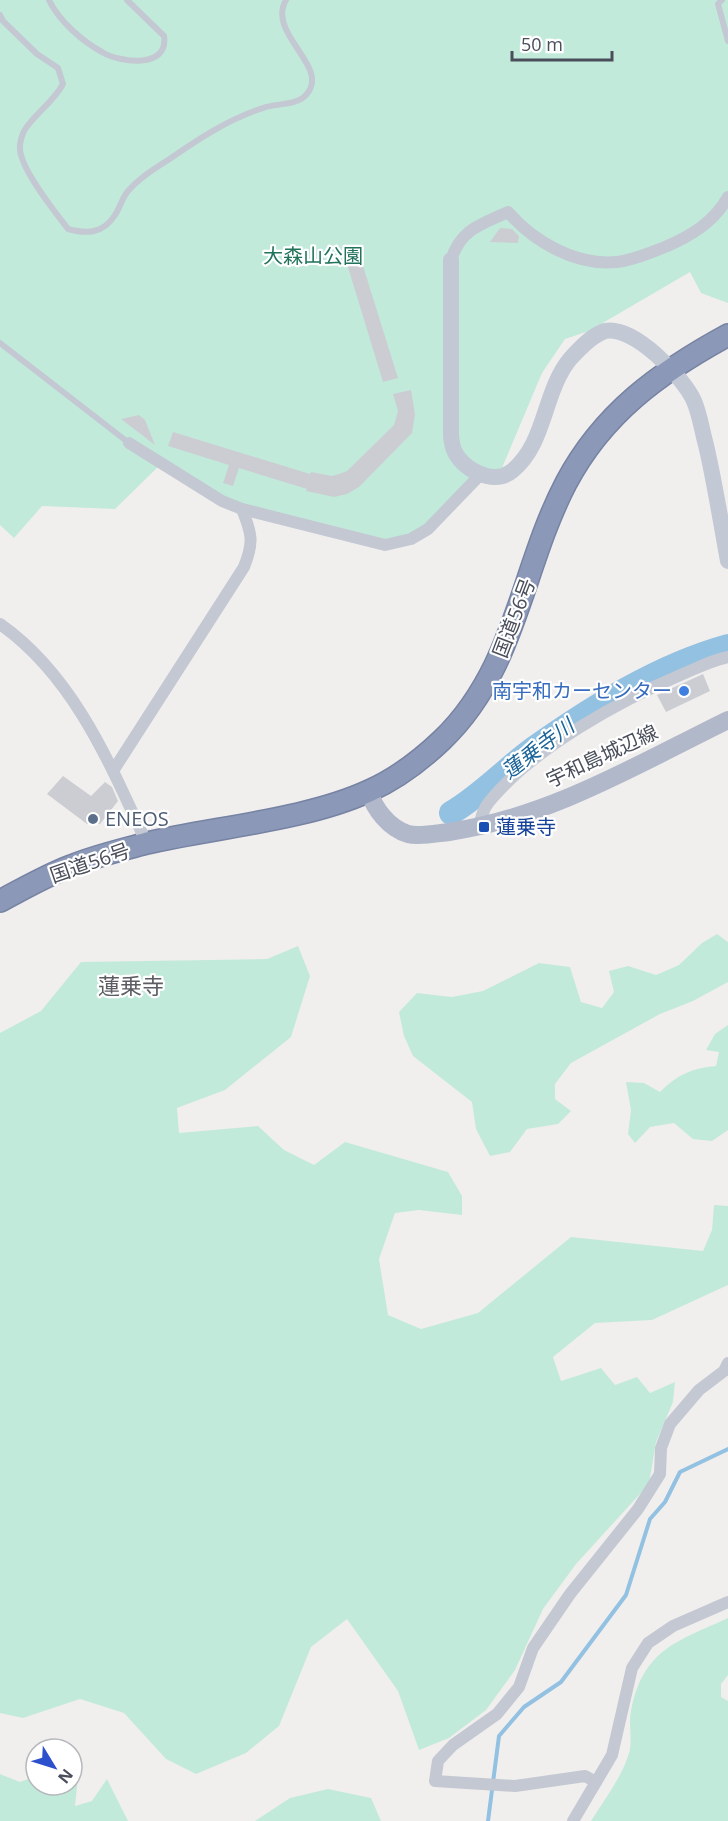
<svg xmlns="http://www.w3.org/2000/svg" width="728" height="1821" font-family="'Open Sans','Noto Sans JP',sans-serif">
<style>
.green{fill:#c2eada}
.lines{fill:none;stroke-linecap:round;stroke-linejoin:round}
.stream{stroke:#93c1e2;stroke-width:4}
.river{stroke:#93c1e2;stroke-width:24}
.building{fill:#cccdd2}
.highway-casing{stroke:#7783a3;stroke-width:24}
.lane{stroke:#c3c8d2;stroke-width:6}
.street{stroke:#c3c8d2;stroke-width:12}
.secondary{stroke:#c3c8d5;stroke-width:16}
.primary{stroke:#b1b8ca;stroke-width:18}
.highway{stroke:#8b98b8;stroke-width:21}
.shop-dot{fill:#3f7fe0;stroke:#fff;stroke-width:2}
.service-dot{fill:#5c6f8a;stroke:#fff;stroke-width:2}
.transit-dot{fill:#1a4fb4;stroke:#fff;stroke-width:2}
.labels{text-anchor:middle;stroke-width:4.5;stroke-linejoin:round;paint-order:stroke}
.park-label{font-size:20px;fill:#21735b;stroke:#fff}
.street-label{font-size:20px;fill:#494e5a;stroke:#fff}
.shop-label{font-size:20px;fill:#366cbe;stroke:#fff;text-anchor:end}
.service-label{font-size:20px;fill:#4e5e75;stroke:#fff;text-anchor:start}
.transit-label{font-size:20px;fill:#164399;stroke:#fff;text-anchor:start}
.water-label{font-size:21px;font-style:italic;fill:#1c6499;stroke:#fff}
.quarter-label{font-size:22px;fill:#5c5d62;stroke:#fff}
</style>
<rect width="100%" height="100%" fill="#f1efee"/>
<!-- green -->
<g class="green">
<polygon points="0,0 728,0 728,303 701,293 690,272 589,331 565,339 542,373 502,468 480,475 428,529 385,545 242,509 161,464 115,509 42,506 14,538 0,525"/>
<polygon points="717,934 728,942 728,982 693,1001 660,1014 571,1063 555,1084 555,1099 571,1111 558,1124 527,1129 510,1152 490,1156 476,1129 472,1102 413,1056 404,1036 399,1012 417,993 452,997 483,991 539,963 570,967 581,1002 602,1008 614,992 609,971 628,966 656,975 679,965 702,943"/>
<polygon points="298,946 310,976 291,1037 225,1090 177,1108 179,1133 258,1126 284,1150 314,1165 345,1142 448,1172 462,1196 462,1215 419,1210 395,1213 379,1259 388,1315 421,1329 478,1313 571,1237 703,1251 712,1230 714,1205 728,1206 728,1285 652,1320 595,1323 553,1357 561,1381 601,1368 615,1385 637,1377 650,1393 675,1382 673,1402 656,1442 649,1484 576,1564 543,1609 515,1670 486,1710 449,1738 419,1750 398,1691 347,1619 311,1647 279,1726 246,1753 196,1774 166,1759 124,1713 80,1699 23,1718 0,1713 0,1033 41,1011 81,962 267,959"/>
<path d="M728,1025V1130L712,1141L693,1139L674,1123L650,1127L635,1143L628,1134L631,1110L626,1082L644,1083L660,1092C677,1075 692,1068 716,1066L719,1052L706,1050L715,1034Z"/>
<path d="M728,1618V1675L721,1684V1697L728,1701V1821H591C604,1800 622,1777 629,1753C633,1740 628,1724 631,1711C643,1649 678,1641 728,1618Z"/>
<polygon points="0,1774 20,1782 36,1776 36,1785 72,1785 72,1774 78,1778 75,1806 92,1801 107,1779 128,1821 0,1821"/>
<polygon points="328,1789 371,1798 381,1821 255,1821 290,1798"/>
</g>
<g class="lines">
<!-- stream -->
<polyline class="stream" points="488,1821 499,1736 524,1707 561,1682 626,1595 650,1519 665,1502 680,1472 728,1449"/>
<!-- river -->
<path class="river" d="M451,813C482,795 505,769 534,748C592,707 659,665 728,646"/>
</g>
<!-- building -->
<g class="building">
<polygon points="500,228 512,229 519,236 518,243 490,242"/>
<polygon points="358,250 398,378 383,382 344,254"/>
<polygon points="411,390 415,414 412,433 359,487 347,494 334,497 306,491 307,489 239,468 233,486 223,483 229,465 168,446 173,432 310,474 311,472 332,476 339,474 347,471 394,425 398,411 393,394"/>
<polygon points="139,415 145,420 155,445 121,419"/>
<polygon points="703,674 710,691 666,712 657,695"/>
<polygon points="63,776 91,796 105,782 112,787 118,801 100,824 87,824 47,794"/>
</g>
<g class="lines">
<defs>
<path id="highway" d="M0,901C23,889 47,875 71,866C95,856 122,850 147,843C216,827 306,820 369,791C396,779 421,760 442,740C516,669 521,569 566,483C603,413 660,372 728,335"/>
</defs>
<!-- highway casing -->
<use href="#highway" class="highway-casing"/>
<!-- lane -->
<g class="lane">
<path d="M49,0C59,21 82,41 102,52C120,63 169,69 164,36L127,0"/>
<polyline points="722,0 718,4 728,41"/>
<path d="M0,15L3,21L37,54L58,68L63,84C53,103 35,113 24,131C20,140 18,149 22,158C28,178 55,212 68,229C87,234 103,234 115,215C120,208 122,198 128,191C140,177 156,168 171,158C200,138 229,119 263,108C276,103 296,106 306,95C332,67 266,34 286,0"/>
<polyline points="0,343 129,443"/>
</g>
<!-- street -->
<g class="street">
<path d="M451,260C461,229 480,225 508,212C534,242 576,266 617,262C634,260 649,253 665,247C691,236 714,222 728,197"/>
<polyline points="129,443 222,501 242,509 385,545 411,539 428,529 480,475"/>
<path d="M0,624C74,676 110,764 147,844"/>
<path d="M113,771L244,567C254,542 252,534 242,509"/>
<path d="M479,827C481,818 483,809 489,802C533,748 621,700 685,673C699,667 713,660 728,657"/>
<polyline points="596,1782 585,1776 515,1786 435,1781 438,1761 453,1745 497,1714 519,1687 533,1648 570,1594 638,1509 660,1474 661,1448 670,1424 699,1390 724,1371 728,1363"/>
<polyline points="573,1821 612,1755 632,1668 648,1643 673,1626 728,1602"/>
</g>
<!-- secondary -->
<path class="secondary" d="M451,260V435C452,447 454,454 463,463C476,475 497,483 512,471C546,444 543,392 570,359C579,349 592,335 605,331C634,325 684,378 694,401C700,415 702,431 706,445C715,484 721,523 728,561"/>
<!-- primary -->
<path class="primary" d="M369,791C374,809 389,828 408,834C419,837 438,833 449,832C550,817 638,764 728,720"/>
<!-- highway -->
<use href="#highway" class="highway"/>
</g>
<!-- markers -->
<circle class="shop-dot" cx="684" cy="691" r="6"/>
<circle class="service-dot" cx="93" cy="819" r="6"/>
<rect class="transit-dot" x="478" y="821" width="12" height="12" rx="3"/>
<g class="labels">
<!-- park labels -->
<g class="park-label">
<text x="313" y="263">大森山公園</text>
</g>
<!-- street labels -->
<g class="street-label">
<text transform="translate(514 618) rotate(-69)" y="7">国道56号</text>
<text transform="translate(602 756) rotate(-25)" y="7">宇和島城辺線</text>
<text transform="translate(90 863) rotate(-19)" y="7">国道56号</text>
</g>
<!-- shop labels -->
<g class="shop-label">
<text x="672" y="698">南宇和カーセンター</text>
</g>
<!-- service labels -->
<g class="service-label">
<text x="105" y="826">ENEOS</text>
</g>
<!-- transit labels -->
<g class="transit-label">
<text x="496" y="834">蓮乗寺</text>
</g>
<!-- water labels -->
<g class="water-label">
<text transform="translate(538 749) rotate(-37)" y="7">蓮乗寺川</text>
</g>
<!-- quarter labels -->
<g class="quarter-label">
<text x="131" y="994">蓮乗寺</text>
</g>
</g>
<!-- north arrow -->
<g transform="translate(54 1767) rotate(128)"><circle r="28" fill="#ffffff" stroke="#b6b8bd" stroke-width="1.5"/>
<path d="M0-4.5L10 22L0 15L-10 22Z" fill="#2d51cc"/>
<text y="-9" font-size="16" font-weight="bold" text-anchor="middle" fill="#494e5a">N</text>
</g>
<!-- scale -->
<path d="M512 51v9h100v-9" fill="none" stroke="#494e5a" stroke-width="3"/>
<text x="521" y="51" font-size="18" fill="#494e5a" stroke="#ffffff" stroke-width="4.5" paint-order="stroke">50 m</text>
</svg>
